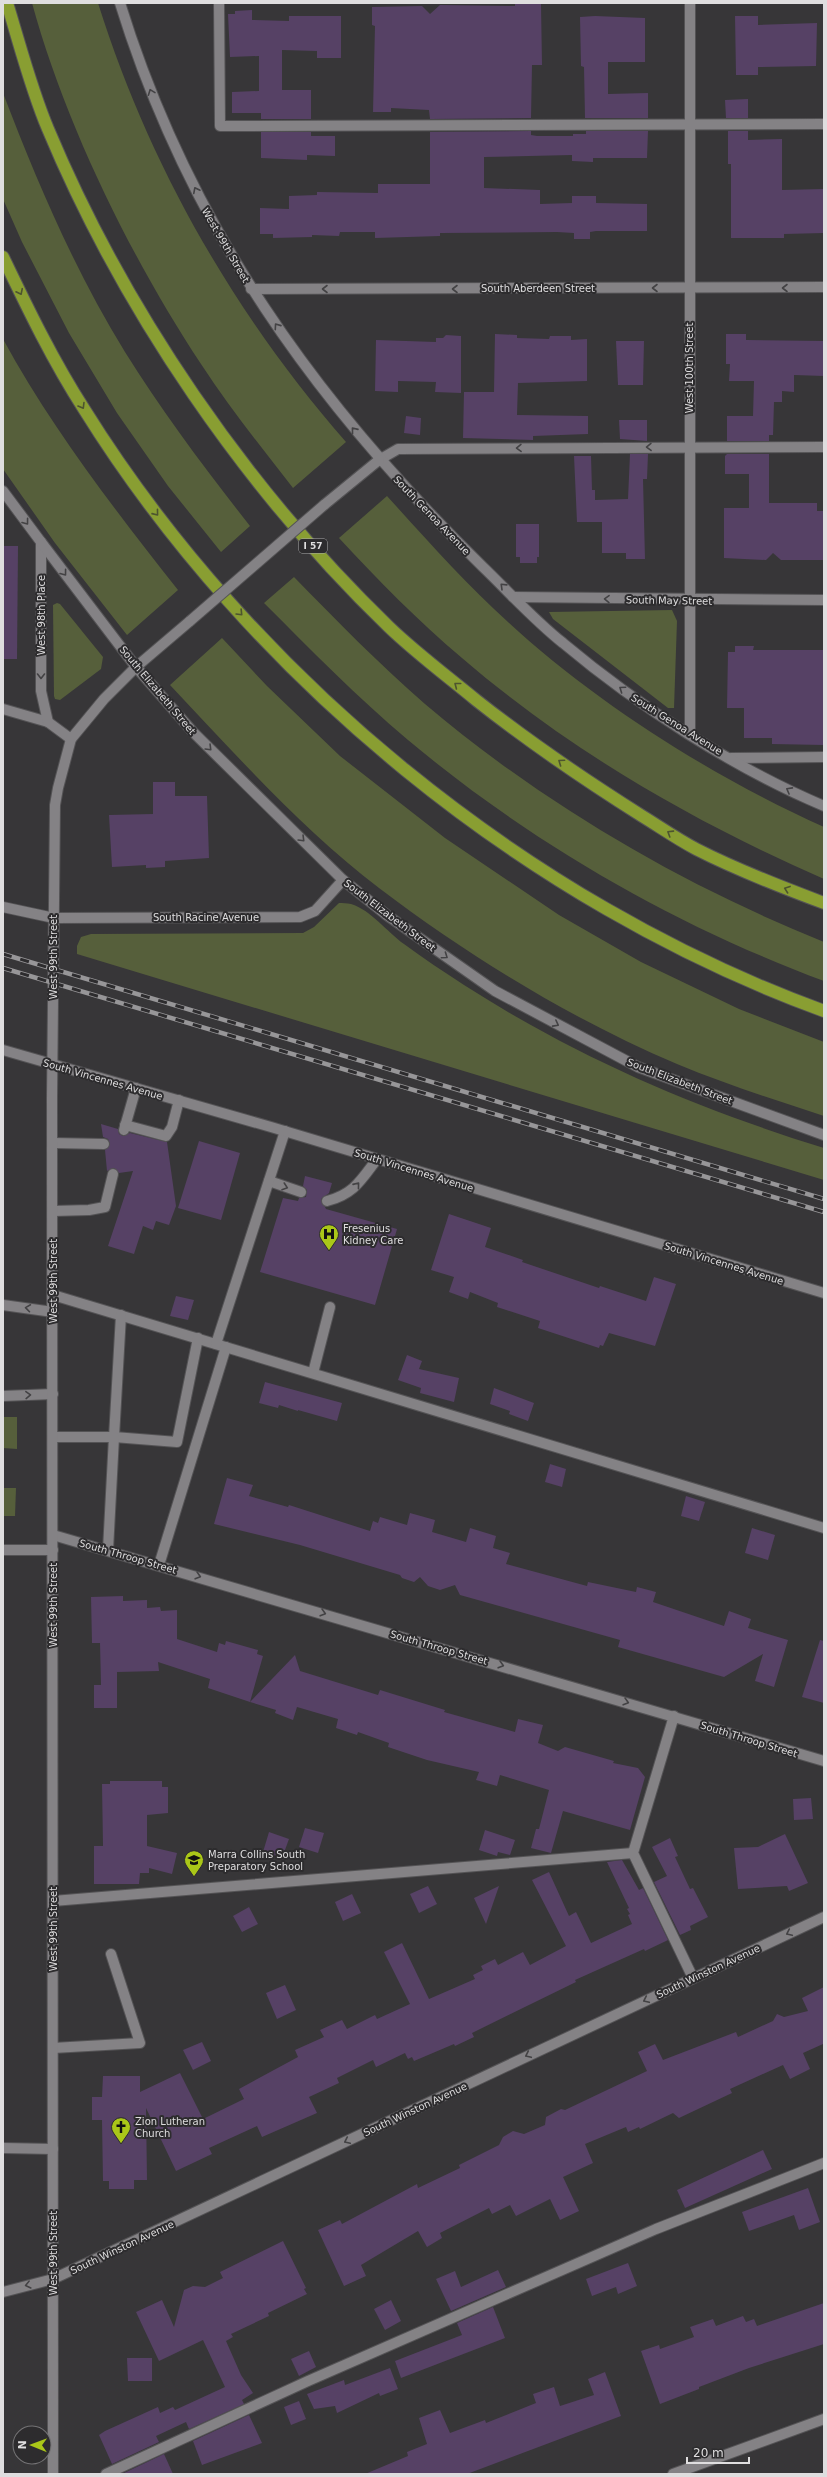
<svg xmlns="http://www.w3.org/2000/svg" width="827" height="2477" font-family="'DejaVu Sans',sans-serif">
<style>
.green{fill:#565f3b}
.building{fill:#564165}
.lines{fill:none;stroke-linecap:round;stroke-linejoin:round}
.lane-casing{stroke:#545355;stroke-width:12}
.street-casing{stroke:#545355;stroke-width:12}
.secondary-casing{stroke:#545355;stroke-width:12}
.highway-casing{stroke:#545355;stroke-width:14}
.lane{stroke:#848285;stroke-width:10}
.street{stroke:#848285;stroke-width:10}
.secondary{stroke:#848285;stroke-width:10}
.highway{stroke:#899e32;stroke-width:12}
.rail-casing{stroke:#979698;stroke-width:4.5}
.rail{stroke:#2d2c2e;stroke-width:3;stroke-dasharray:9;stroke-linecap:butt}
.secondary-bridge-casing{stroke:#545355;stroke-width:12;stroke-linecap:butt}
.secondary-bridge{stroke:#848285;stroke-width:10}
.oneway{stroke:#434244}
.oneway2{stroke:#4d542f}
.labels{text-anchor:middle;stroke-width:4;stroke-linejoin:round;paint-order:stroke}
.shield{fill:#2d2c2e;stroke:#aaa9aa;stroke-width:1}
.shield-label{font-size:9px;font-weight:bold;fill:#dfdedf}
.street-label{font-size:10px;fill:#dfdedf;stroke:#2d2c2e}
.poi-label{font-size:10px;fill:#dfdedf;stroke:#2d2c2e;text-anchor:start}
</style>
<rect width="100%" height="100%" fill="#373638"/>
<!-- green -->
<g class="green">
<path d="M32,3H98C149,165 234,314 346,442L293,488C262,448 229,407 201,364C132,260 65,124 32,3Z"/>
<path d="M3,93C37,182 75,271 125,352C163,413 206,470 250,526L221,552L168,486L117,413L69,333L22,242L3,199Z"/>
<path d="M3,339C52,429 115,510 178,590L127,635L55,543L3,469Z"/>
<path d="M387,496C426,539 465,583 508,622C597,704 713,777 824,827V879C694,822 570,751 462,658C418,621 378,580 339,538Z"/>
<path d="M294,577C336,620 379,664 425,704C543,804 680,884 824,942V981C674,925 531,843 408,740C357,697 311,650 264,603Z"/>
<polygon points="57,603 60,604 103,657 101,669 60,700 55,699 54,696 53,605"/>
<polygon points="672,610 677,621 674,708 668,708 553,619 549,612"/>
<path d="M222,638L267,686L340,756L445,838L559,915L641,962L739,1009L824,1042V1116C775,1100 725,1084 677,1064C571,1019 470,957 379,888C302,829 236,755 170,685Z"/>
<path d="M339,903C342,903 347,903 351,904C371,910 387,932 404,944C423,958 444,972 464,985C578,1058 695,1108 824,1148V1180L77,954V946L81,937L91,934L303,933L314,927Z"/>
<polygon points="3,1417 17,1417 17,1449 3,1448"/>
<polygon points="3,1488 16,1488 15,1516 3,1516"/>
</g>
<!-- building -->
<g class="building">
<polygon points="515,4 541,4 542,65 532,65 531,118 430,119 429,110 391,108 391,112 373,112 375,26 372,25 372,7 422,6 430,14 440,5 515,6"/>
<polygon points="252,10 252,20 289,21 289,16 341,16 341,58 317,58 317,51 282,50 282,90 311,90 311,119 261,119 261,113 232,113 232,92 259,91 259,56 230,57 228,14 235,14 235,11"/>
<polygon points="595,16 645,18 645,62 608,62 608,94 648,93 648,118 585,118 584,67 581,66 580,17"/>
<polygon points="735,16 758,16 758,25 817,23 816,66 758,67 758,75 736,75"/>
<polygon points="748,99 748,118 726,118 725,100"/>
<polygon points="531,131 531,135 537,136 573,136 573,134 586,134 586,131 648,131 647,158 593,158 593,162 572,161 572,155 484,157 484,188 540,190 540,204 572,203 572,196 596,196 596,203 647,204 647,231 596,231 590,232 590,239 574,239 574,233 557,232 440,233 440,236 375,238 375,232 340,232 339,236 312,235 312,237 273,238 273,234 260,234 260,208 289,209 289,196 317,195 317,192 378,193 378,184 430,184 430,132"/>
<polygon points="728,131 748,131 748,140 782,139 782,190 824,189 824,233 784,234 784,238 731,238 731,164 728,164"/>
<polygon points="261,132 311,132 311,136 335,136 335,156 307,155 307,160 261,158"/>
<polygon points="495,334 517,335 517,338 549,339 550,336 571,336 571,340 587,339 587,381 518,383 517,415 588,416 588,434 533,436 533,440 463,438 464,392 494,392"/>
<polygon points="726,334 746,334 746,340 824,341 824,376 794,375 794,392 782,391 782,402 774,402 773,435 769,435 769,441 727,441 727,416 753,416 754,381 729,381 730,364 726,364"/>
<polygon points="446,335 461,336 461,393 435,392 436,382 398,381 398,392 375,391 376,340 436,342 436,338 443,338"/>
<polygon points="616,341 644,341 643,385 618,385"/>
<polygon points="406,416 421,418 420,435 404,433"/>
<polygon points="619,420 647,420 647,441 620,439"/>
<polygon points="630,454 648,454 647,479 643,479 645,559 626,559 626,553 602,553 602,522 577,522 574,456 591,456 592,490 595,490 595,500 628,499"/>
<polygon points="727,454 769,454 769,503 817,503 817,511 824,511 824,560 781,560 773,553 766,560 724,558 724,508 749,508 749,474 725,474 725,456"/>
<polygon points="516,524 539,524 539,557 537,557 537,563 520,563 520,557 516,557"/>
<polygon points="3,546 18,546 17,659 3,659"/>
<polygon points="735,646 754,646 753,650 824,650 824,745 772,744 772,738 744,738 744,708 727,708 728,652 735,652"/>
<polygon points="153,782 175,782 175,796 207,796 209,858 165,861 165,867 146,868 146,865 112,867 109,815 153,814"/>
<polygon points="101,1124 118,1129 119,1134 123,1136 130,1133 167,1142 176,1206 169,1225 156,1221 153,1230 143,1226 134,1254 108,1246 133,1171 119,1173 114,1168 107,1171 105,1150 110,1144 108,1139 103,1137"/>
<polygon points="199,1141 240,1153 221,1220 178,1208"/>
<polygon points="305,1176 332,1183 329,1193 321,1199 326,1209 397,1229 375,1305 260,1272 283,1198 298,1201 299,1198 306,1197 307,1190 303,1186"/>
<polygon points="449,1214 491,1228 485,1247 523,1260 522,1262 599,1288 600,1286 646,1301 654,1277 676,1284 655,1346 609,1333 603,1346 600,1345 599,1348 538,1328 540,1321 497,1307 498,1303 470,1292 468,1299 449,1292 454,1277 431,1270"/>
<polygon points="176,1296 194,1300 188,1320 170,1316"/>
<polygon points="407,1355 422,1361 419,1369 459,1378 454,1402 420,1393 421,1388 398,1380"/>
<polygon points="265,1382 342,1403 337,1421 298,1410 298,1411 279,1405 278,1408 259,1403"/>
<polygon points="494,1388 534,1403 528,1421 509,1414 510,1411 490,1404"/>
<polygon points="550,1464 566,1469 562,1487 545,1482"/>
<polygon points="227,1478 253,1485 249,1496 288,1507 289,1505 370,1531 373,1521 378,1523 380,1517 407,1525 410,1513 435,1520 432,1532 466,1542 470,1528 496,1536 493,1548 510,1553 506,1564 587,1586 588,1582 636,1592 637,1587 656,1592 653,1602 724,1626 729,1611 751,1619 748,1628 788,1640 774,1687 755,1681 763,1654 724,1677 618,1647 620,1640 460,1595 455,1585 440,1590 428,1586 420,1577 414,1582 402,1578 400,1575 300,1545 214,1524"/>
<polygon points="686,1496 705,1502 699,1521 681,1516"/>
<polygon points="752,1528 775,1535 768,1560 745,1553"/>
<polygon points="123,1596 123,1601 147,1600 147,1608 160,1607 161,1611 177,1610 177,1639 217,1652 219,1643 225,1645 226,1641 258,1650 257,1654 263,1656 250,1702 208,1688 210,1679 158,1662 159,1671 117,1672 117,1708 94,1708 94,1685 101,1685 100,1643 92,1643 91,1597"/>
<polygon points="820,1640 824,1641 824,1703 802,1697"/>
<polygon points="295,1655 300,1671 378,1695 380,1690 445,1710 444,1712 515,1732 518,1719 543,1725 538,1743 558,1751 565,1747 614,1761 613,1763 638,1768 645,1777 630,1830 563,1811 551,1853 531,1848 536,1829 539,1829 549,1790 500,1775 497,1786 476,1780 479,1772 427,1760 388,1747 389,1743 358,1732 357,1735 336,1728 338,1719 297,1707 293,1720 275,1713 276,1710 250,1702"/>
<polygon points="110,1781 162,1781 162,1787 168,1787 168,1813 147,1815 147,1846 177,1853 172,1874 149,1868 149,1873 140,1873 139,1884 94,1884 94,1846 103,1846 102,1784 110,1784"/>
<polygon points="811,1798 813,1819 794,1820 793,1799"/>
<polygon points="305,1828 324,1833 318,1853 299,1847"/>
<polygon points="485,1830 515,1840 510,1855 498,1852 497,1856 479,1850"/>
<polygon points="269,1832 289,1839 282,1858 263,1852"/>
<polygon points="785,1834 808,1883 789,1891 787,1886 738,1889 734,1848 758,1847"/>
<polygon points="670,1838 678,1856 675,1857 690,1889 693,1888 708,1917 690,1926 691,1930 680,1935 654,1882 667,1876 652,1847"/>
<polygon points="622,1860 639,1890 643,1888 668,1940 666,1941 645,1951 644,1949 575,1980 576,1982 472,2033 474,2037 455,2046 454,2044 414,2061 412,2057 408,2059 405,2053 376,2067 373,2060 337,2078 339,2083 309,2097 317,2113 262,2137 257,2126 209,2148 212,2154 176,2171 146,2108 147,2180 134,2180 134,2189 109,2189 109,2181 103,2181 102,2120 92,2120 92,2097 102,2097 103,2076 140,2076 140,2092 180,2073 203,2119 244,2099 239,2089 298,2057 295,2050 324,2037 320,2030 342,2020 347,2029 375,2015 377,2019 410,2004 384,1952 402,1943 429,1999 475,1979 473,1975 483,1970 481,1966 495,1959 498,1965 523,1952 530,1965 566,1946 532,1880 549,1872 569,1916 576,1912 591,1943 632,1924 628,1915 630,1914 627,1909 629,1908 607,1862"/>
<polygon points="428,1886 437,1904 419,1913 410,1894"/>
<polygon points="499,1886 486,1924 474,1898"/>
<polygon points="352,1894 361,1913 343,1921 335,1902"/>
<polygon points="249,1907 258,1924 242,1932 233,1916"/>
<polygon points="285,1985 296,2010 277,2019 266,1993"/>
<polygon points="824,1987 824,2046 823,2044 803,2053 810,2069 790,2079 783,2065 730,2089 732,2093 679,2118 673,2113 640,2129 639,2127 628,2132 626,2127 585,2144 593,2163 563,2177 579,2211 560,2220 550,2199 516,2216 510,2205 492,2214 489,2208 440,2233 442,2238 427,2247 418,2231 361,2265 366,2276 344,2286 318,2230 340,2220 342,2224 417,2184 418,2188 460,2168 459,2165 499,2145 503,2137 513,2131 524,2134 545,2125 546,2117 561,2109 565,2110 647,2071 638,2052 655,2044 663,2060 736,2032 738,2037 773,2021 777,2014 784,2017 808,2011 802,1998"/>
<polygon points="202,2042 211,2061 193,2070 183,2050"/>
<polygon points="763,2150 772,2169 685,2208 677,2190"/>
<polygon points="808,2188 820,2222 799,2230 794,2215 749,2231 742,2212"/>
<polygon points="283,2241 306,2288 304,2289 307,2294 268,2313 269,2316 231,2334 233,2337 226,2341 241,2375 253,2393 242,2400 244,2404 189,2429 186,2422 156,2436 159,2442 112,2464 99,2435 105,2431 158,2407 160,2413 173,2407 175,2410 225,2387 203,2340 159,2361 136,2312 162,2300 174,2327 184,2290 193,2286 205,2287 223,2278 220,2272"/>
<polygon points="628,2263 637,2286 618,2294 616,2287 592,2296 586,2279"/>
<polygon points="498,2270 506,2287 451,2311 436,2279 455,2271 461,2287"/>
<polygon points="391,2300 401,2321 385,2330 374,2309"/>
<polygon points="824,2303 824,2344 749,2368 699,2387 699,2389 660,2404 641,2351 659,2345 660,2349 694,2337 690,2327 713,2319 716,2326 743,2316 746,2322 754,2319 757,2326"/>
<polygon points="493,2307 505,2338 401,2378 395,2361 462,2335 457,2323"/>
<polygon points="309,2351 316,2367 299,2376 291,2359"/>
<polygon points="127,2358 152,2358 152,2381 128,2381"/>
<polygon points="390,2368 398,2389 380,2396 379,2393 337,2413 335,2406 314,2409 307,2394 344,2380 345,2385"/>
<polygon points="605,2372 621,2416 467,2474 365,2474 408,2456 407,2452 427,2444 419,2418 440,2410 450,2433 485,2420 486,2423 536,2403 533,2394 554,2387 560,2406 594,2395 588,2379"/>
<polygon points="299,2401 306,2419 291,2425 284,2407"/>
<polygon points="249,2415 262,2443 202,2465 193,2441"/>
<polygon points="164,2454 173,2474 122,2474"/>
</g>
<g class="lines">
<defs>
<g id="lane">
<polyline points="219,3 220,126 824,124"/>
<polyline points="379,460 398,449 824,447"/>
<polyline points="731,758 824,757"/>
<polyline points="3,907 54,918"/>
<polyline points="125,1125 166,1136 172,1127 179,1100"/>
<polyline points="124,1130 136,1088"/>
<polyline points="53,1143 104,1144"/>
<polyline points="269,1181 301,1192"/>
<path d="M327,1201C354,1194 361,1180 377,1159"/>
<polyline points="53,1211 89,1210 105,1207 113,1174"/>
<polyline points="53,1295 824,1528"/>
<polyline points="3,1305 53,1312"/>
<polyline points="121,1315 114,1437 177,1442 198,1338"/>
<polyline points="216,1344 285,1131"/>
<polyline points="313,1373 330,1307"/>
<polyline points="3,1396 53,1394"/>
<polyline points="53,1437 114,1437 108,1550"/>
<polyline points="159,1565 226,1347"/>
<polyline points="674,1716 633,1853 693,1978"/>
<polyline points="53,1901 633,1853"/>
<polyline points="53,2048 140,2043 111,1954"/>
<polyline points="106,2474 308,2381 656,2229 824,2163"/>
</g>
<g id="street">
<polyline points="251,289 824,287"/>
<polyline points="513,597 824,600"/>
<polyline points="3,709 48,722"/>
<polyline points="690,733 690,3"/>
<polyline points="54,918 300,917 315,911 343,880"/>
<polyline points="53,1535 824,1761"/>
<polyline points="3,1550 53,1550"/>
<polyline points="3,2148 53,2149"/>
<polyline points="3,2292 53,2279 824,1917"/>
</g>
<g id="secondary">
<path d="M120,3C189,227 316,404 483,567C509,592 534,620 563,643C638,706 734,768 824,806"/>
<polyline points="3,491 41,542 41,691 48,722 71,739"/>
<polyline points="324,505 379,460"/>
<polyline points="41,542 136,667 193,732 343,880 388,916 495,991 638,1067 824,1135"/>
<polyline points="3,1050 271,1127 824,1293"/>
<polyline points="53,2474 52,1098 55,805 58,788 71,739 104,699 136,667 190,621"/>
<polyline points="673,2474 824,2419"/>
</g>
<g id="highway">
<path d="M7,3C20,45 31,89 48,129C124,311 247,490 389,627C416,653 447,676 476,700C529,742 585,780 642,816C660,827 677,839 696,849C737,870 781,887 824,903"/>
<path d="M3,257C28,309 53,361 84,409C251,677 527,903 824,1011"/>
</g>
</defs>
<!-- lane casing -->
<use href="#lane" class="lane-casing"/>
<!-- street casing -->
<use href="#street" class="street-casing"/>
<!-- secondary casing -->
<use href="#secondary" class="secondary-casing"/>
<!-- highway casing -->
<use href="#highway" class="highway-casing"/>
<!-- lane -->
<use href="#lane" class="lane"/>
<!-- street -->
<use href="#street" class="street"/>
<!-- secondary -->
<use href="#secondary" class="secondary"/>
<!-- highway -->
<use href="#highway" class="highway"/>
<defs>
<g id="rail">
<polyline points="3,954 824,1199"/>
<polyline points="3,968 824,1212"/>
</g>
</defs>
<!-- rail casing -->
<use href="#rail" class="rail-casing"/>
<!-- rail -->
<use href="#rail" class="rail"/>
<defs>
<polyline id="secondary-bridge" points="190,621 324,505"/>
</defs>
<!-- secondary-bridge casing -->
<use href="#secondary-bridge" class="secondary-bridge-casing"/>
<!-- secondary-bridge -->
<use href="#secondary-bridge" class="secondary-bridge"/>
</g>
<!-- one-way arrows -->
<defs><path id="oneway-chevron" d="M-2-3.5L2.5 0L-2 3.5" fill="none" stroke-width="1.6" stroke-linecap="round" stroke-linejoin="round"/></defs>
<g class="oneway">
<use href="#oneway-chevron" transform="translate(151 92) rotate(-111)"/>
<use href="#oneway-chevron" transform="translate(196 190) rotate(-117)"/>
<use href="#oneway-chevron" transform="translate(655 288) rotate(180)"/>
<use href="#oneway-chevron" transform="translate(785 288) rotate(180)"/>
<use href="#oneway-chevron" transform="translate(325 289) rotate(180)"/>
<use href="#oneway-chevron" transform="translate(455 289) rotate(180)"/>
<use href="#oneway-chevron" transform="translate(277 326) rotate(-125)"/>
<use href="#oneway-chevron" transform="translate(354 430) rotate(-129)"/>
<use href="#oneway-chevron" transform="translate(649 447) rotate(179)"/>
<use href="#oneway-chevron" transform="translate(519 448) rotate(179)"/>
<use href="#oneway-chevron" transform="translate(26 522) rotate(53)"/>
<use href="#oneway-chevron" transform="translate(64 573) rotate(53)"/>
<use href="#oneway-chevron" transform="translate(503 586) rotate(-136)"/>
<use href="#oneway-chevron" transform="translate(607 599) rotate(-179)"/>
<use href="#oneway-chevron" transform="translate(41 676) rotate(90)"/>
<use href="#oneway-chevron" transform="translate(622 689) rotate(-145)"/>
<use href="#oneway-chevron" transform="translate(209 748) rotate(45)"/>
<use href="#oneway-chevron" transform="translate(789 790) rotate(-151)"/>
<use href="#oneway-chevron" transform="translate(302 839) rotate(45)"/>
<use href="#oneway-chevron" transform="translate(445 956) rotate(35)"/>
<use href="#oneway-chevron" transform="translate(556 1024) rotate(28)"/>
<use href="#oneway-chevron" transform="translate(357 1185) rotate(-51)"/>
<use href="#oneway-chevron" transform="translate(285 1187) rotate(19)"/>
<use href="#oneway-chevron" transform="translate(28 1308) rotate(-172)"/>
<use href="#oneway-chevron" transform="translate(28 1395) rotate(-2)"/>
<use href="#oneway-chevron" transform="translate(198 1576) rotate(16)"/>
<use href="#oneway-chevron" transform="translate(323 1613) rotate(16)"/>
<use href="#oneway-chevron" transform="translate(501 1665) rotate(16)"/>
<use href="#oneway-chevron" transform="translate(626 1702) rotate(16)"/>
<use href="#oneway-chevron" transform="translate(789 1933) rotate(155)"/>
<use href="#oneway-chevron" transform="translate(646 2000) rotate(155)"/>
<use href="#oneway-chevron" transform="translate(528 2055) rotate(155)"/>
<use href="#oneway-chevron" transform="translate(347 2141) rotate(155)"/>
<use href="#oneway-chevron" transform="translate(28 2285) rotate(166)"/>
</g>
<g class="oneway2">
<use href="#oneway-chevron" transform="translate(20 292) rotate(64)"/>
<use href="#oneway-chevron" transform="translate(82 406) rotate(59)"/>
<use href="#oneway-chevron" transform="translate(156 513) rotate(51)"/>
<use href="#oneway-chevron" transform="translate(240 613) rotate(46)"/>
<use href="#oneway-chevron" transform="translate(457 685) rotate(-142)"/>
<use href="#oneway-chevron" transform="translate(561 762) rotate(-145)"/>
<use href="#oneway-chevron" transform="translate(670 833) rotate(-148)"/>
<use href="#oneway-chevron" transform="translate(787 889) rotate(-160)"/>
</g>
<!-- icons -->
<defs>
<symbol id="hospital-pin" viewBox="-11 -11 22 30"><path d="M0 17L-7.5 6A9.5 9.5 0 1 1 7.5 6Z" fill="#aac718" stroke="#2d2c2e"/><path d="M-5-5h3v3.5h4V-5h3V5h-3V1.5h-4V5h-3Z" fill="#111"/></symbol>
<symbol id="school-pin" viewBox="-11 -11 22 30"><path d="M0 17L-7.5 6A9.5 9.5 0 1 1 7.5 6Z" fill="#aac718" stroke="#2d2c2e"/><path d="M0-5L7-2L0 1L-7-2ZM-4 1L0 2.5L4 1V4Q0 6-4 4Z" fill="#111"/></symbol>
<symbol id="church-pin" viewBox="-11 -11 22 30"><path d="M0 17L-7.5 6A9.5 9.5 0 1 1 7.5 6Z" fill="#aac718" stroke="#2d2c2e"/><path d="M-1.2-6h2.4v3.5h3.3v2.4h-3.3V6h-2.4V-.1h-3.3v-2.4h3.3Z" fill="#111"/></symbol>
</defs>
<g fill-rule="evenodd">
<use href="#hospital-pin" x="318" y="1223" width="22" height="30"/>
<use href="#school-pin" x="183" y="1849" width="22" height="30"/>
<use href="#church-pin" x="110" y="2116" width="22" height="30"/>
</g>
<g class="labels">
<!-- shield labels -->
<rect class="shield" x="299" y="539" width="28" height="14" rx="3"/>
<g class="shield-label">
<text x="313" y="549">I 57</text>
</g>
<!-- street labels -->
<g class="street-label">
<text transform="translate(226 245) rotate(60)" y="4">West 99th Street</text>
<text x="538" y="292">South Aberdeen Street</text>
<text transform="translate(689 368) rotate(-90)" y="4">West 100th Street</text>
<text transform="translate(432 515) rotate(46)" y="4">South Genoa Avenue</text>
<text transform="translate(669 600) rotate(1)" y="4">South May Street</text>
<text transform="translate(41 615) rotate(-90)" y="4">West 98th Place</text>
<text transform="translate(158 690) rotate(50)" y="4">South Elizabeth Street</text>
<text transform="translate(677 724) rotate(32)" y="4">South Genoa Avenue</text>
<text transform="translate(390 915) rotate(37)" y="4">South Elizabeth Street</text>
<text x="206" y="921">South Racine Avenue</text>
<text transform="translate(53 957) rotate(-90)" y="4">West 99th Street</text>
<text transform="translate(103 1079) rotate(16)" y="4">South Vincennes Avenue</text>
<text transform="translate(680 1081) rotate(21)" y="4">South Elizabeth Street</text>
<text transform="translate(414 1170) rotate(17)" y="4">South Vincennes Avenue</text>
<text transform="translate(724 1263) rotate(17)" y="4">South Vincennes Avenue</text>
<text transform="translate(53 1281) rotate(-90)" y="4">West 99th Street</text>
<text transform="translate(128 1556) rotate(16)" y="4">South Throop Street</text>
<text transform="translate(53 1605) rotate(-90)" y="4">West 99th Street</text>
<text transform="translate(439 1647) rotate(16)" y="4">South Throop Street</text>
<text transform="translate(749 1739) rotate(17)" y="4">South Throop Street</text>
<text transform="translate(53 1929) rotate(-90)" y="4">West 99th Street</text>
<text transform="translate(708 1971) rotate(-25)" y="4">South Winston Avenue</text>
<text transform="translate(415 2109) rotate(-25)" y="4">South Winston Avenue</text>
<text transform="translate(122 2247) rotate(-25)" y="4">South Winston Avenue</text>
<text transform="translate(53 2253) rotate(-90)" y="4">West 99th Street</text>
</g>
<!-- poi labels -->
<g class="poi-label">
<text x="343" y="1232">Fresenius<tspan x="343" dy="12">Kidney Care</tspan></text>
<text x="208" y="1858">Marra Collins South<tspan x="208" dy="12">Preparatory School</tspan></text>
<text x="135" y="2125">Zion Lutheran<tspan x="135" dy="12">Church</tspan></text>
</g>
</g>
<!-- border -->
<rect width="827" height="2477" fill="none" stroke="#dfdedf" stroke-width="8"/>
<!-- north arrow -->
<g transform="translate(32 2445) rotate(271)"><circle r="19" fill="#2d2c2e" stroke="#747375"/>
<path d="M0-3L7 15L0 10L-7 15Z" fill="#aac718"/>
<text y="-6" font-size="11" font-weight="bold" text-anchor="middle" fill="#dfdedf">N</text>
</g>
<!-- scale -->
<path d="M687 2457v6h62v-6" fill="none" stroke="#dfdedf" stroke-width="2"/>
<text x="693" y="2457" font-size="12" fill="#dfdedf" stroke="#2d2c2e" stroke-width="3" paint-order="stroke">20 m</text>
</svg>
